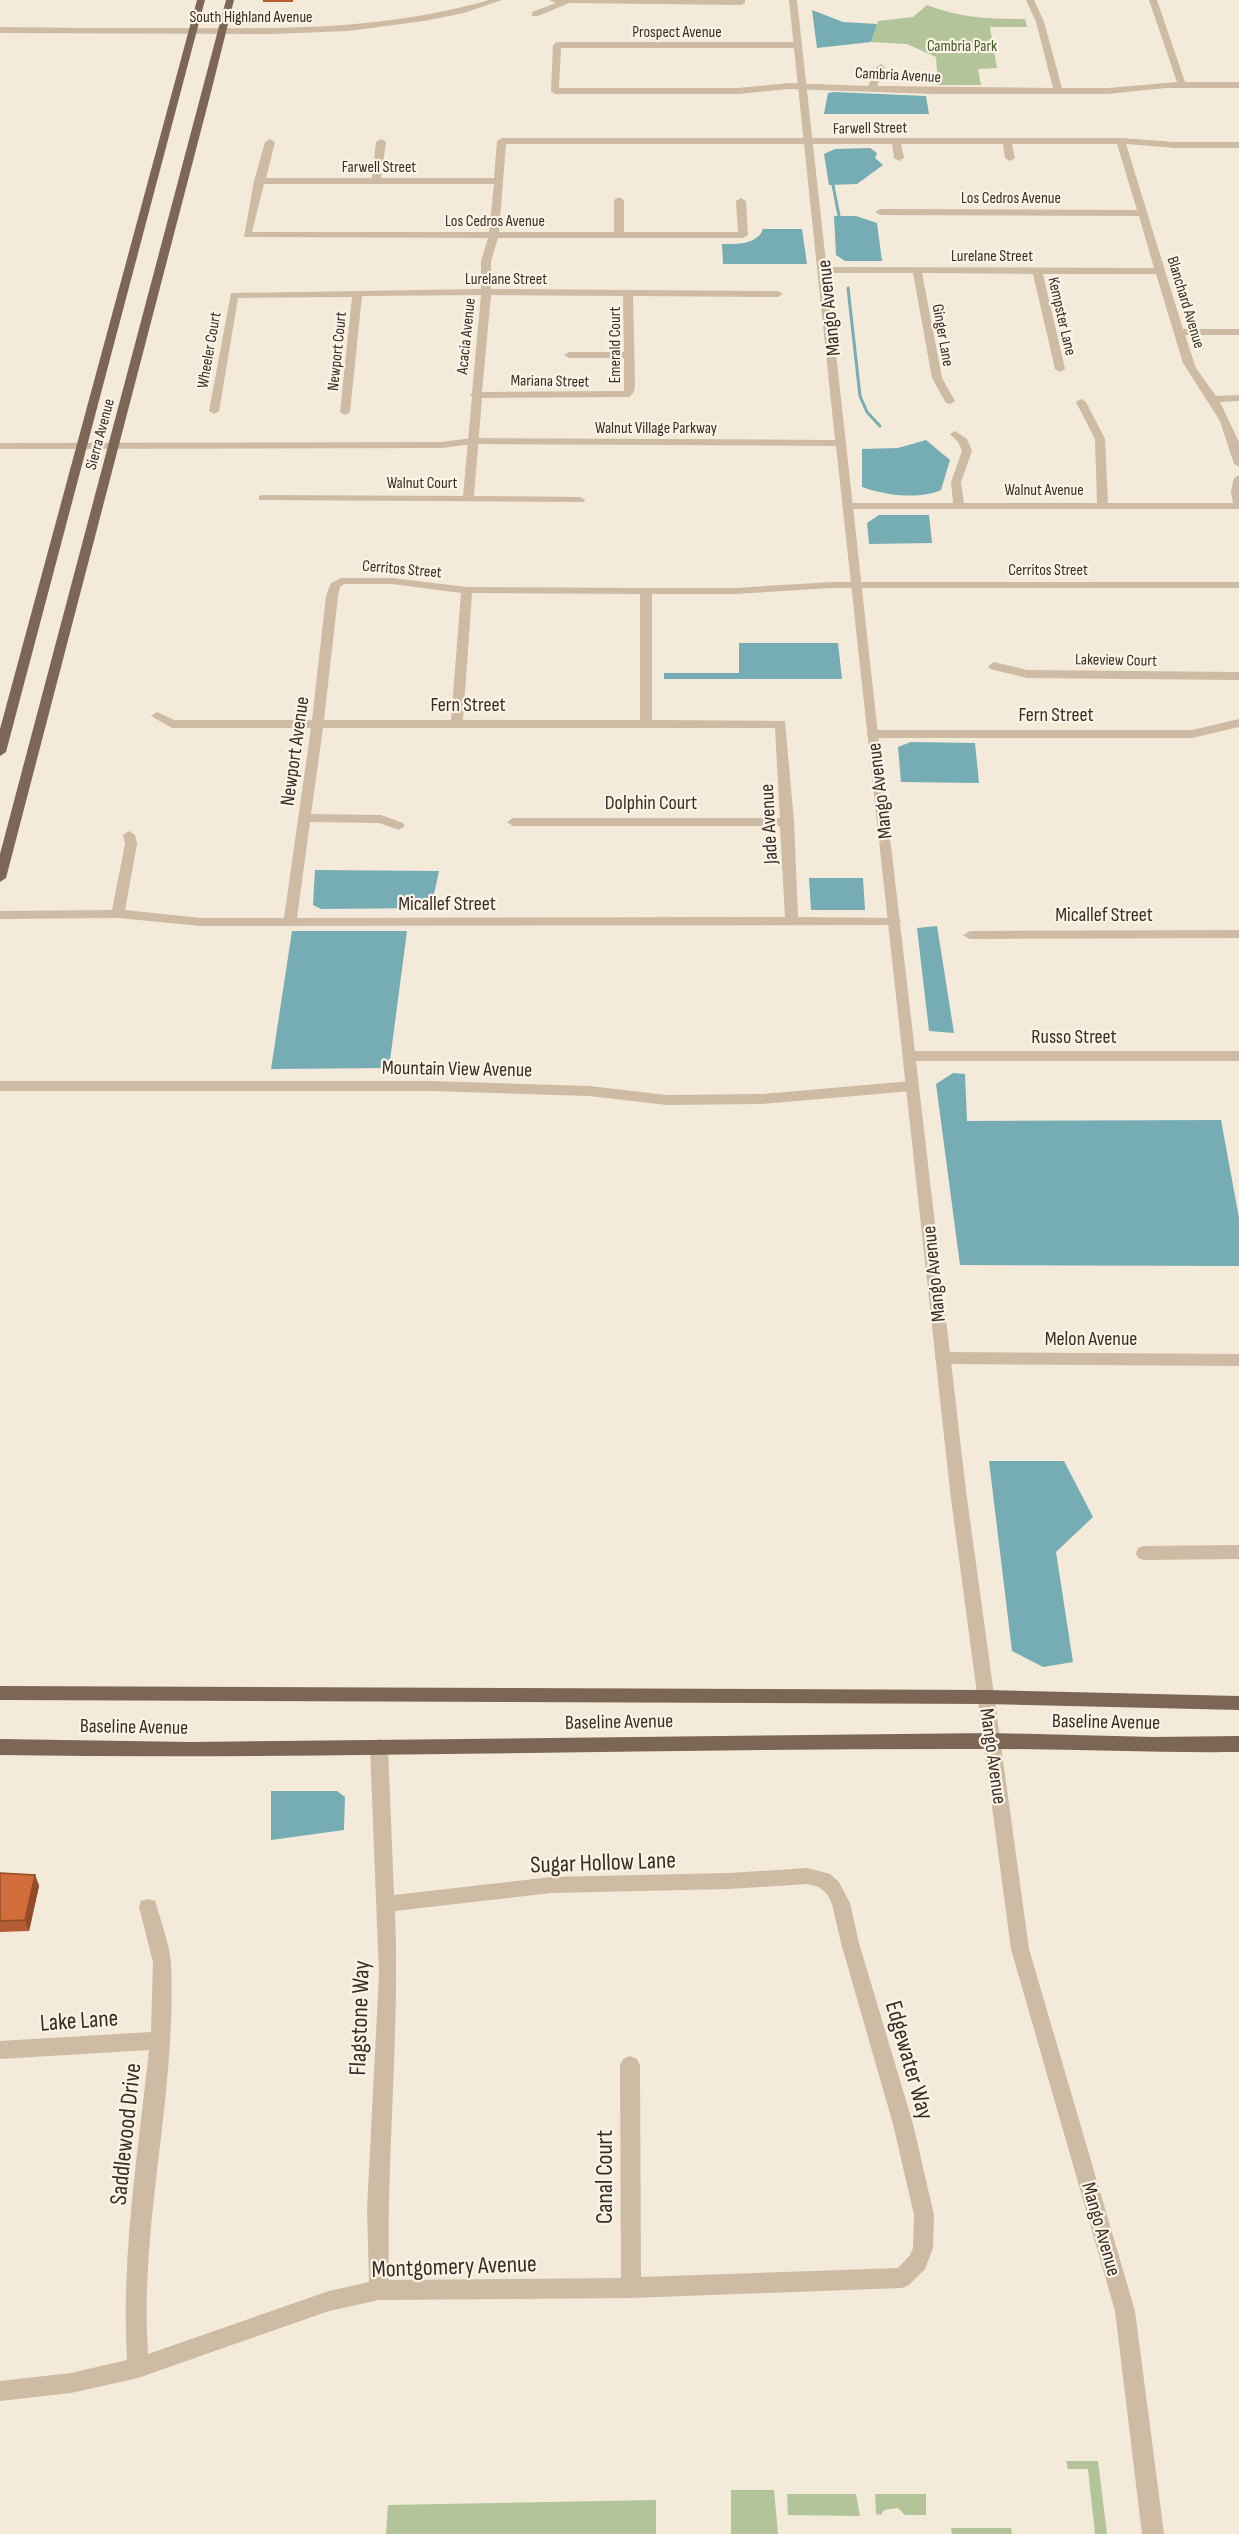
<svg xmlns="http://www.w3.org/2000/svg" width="1239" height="2534" font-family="'Sofia Sans Condensed',sans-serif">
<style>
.green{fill:#b2c498}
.water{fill:#76acb4}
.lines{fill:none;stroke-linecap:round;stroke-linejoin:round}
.stream{stroke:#76acb4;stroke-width:3}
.minor{fill:#cdbba4;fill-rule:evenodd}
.tertiary{fill:#cdbba4;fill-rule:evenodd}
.primary{fill:#7c6656;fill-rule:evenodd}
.wall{fill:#b55d32}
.shaded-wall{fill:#934c29}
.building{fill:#d26c3a;stroke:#934c29;stroke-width:1.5}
.labels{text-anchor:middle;stroke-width:4.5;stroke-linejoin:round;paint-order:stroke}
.far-street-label{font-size:16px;fill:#382e27;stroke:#fbf3e6}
.far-park-label{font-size:16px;fill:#425928;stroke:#fbf3e6}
.street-label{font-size:20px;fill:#382e27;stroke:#fbf3e6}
.near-street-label{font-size:24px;fill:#382e27;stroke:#fbf3e6}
</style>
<rect width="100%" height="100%" fill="#f4eada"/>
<!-- green -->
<g class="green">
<path d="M927,5C960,18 990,19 1025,19L1027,27H990L997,68L978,69L981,85H938L936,57L907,44L871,42L878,21L913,17Z"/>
<polygon points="1066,2461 1098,2461 1107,2534 1095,2534 1088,2469 1068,2469"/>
<polygon points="731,2490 774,2490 778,2534 731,2534"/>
<polygon points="787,2494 856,2494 860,2516 788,2515"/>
<polygon points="875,2494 926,2494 926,2515 905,2515 898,2508 884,2510 881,2515 876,2514"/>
<polygon points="656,2500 656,2534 386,2534 388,2505"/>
<polygon points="951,2528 1011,2528 1012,2534 952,2534"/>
</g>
<!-- water -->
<g class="water">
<polygon points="812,10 843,22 877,24 871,42 817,48"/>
<polygon points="834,92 926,96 929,114 824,114 828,93"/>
<polygon points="870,148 877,153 875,158 883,165 857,184 829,185 824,154 835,149"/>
<polygon points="834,216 856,216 877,223 882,261 845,261 836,255"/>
<path d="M763,229H802L807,264H723L722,244C737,244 757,245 763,229Z"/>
<path d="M926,440L950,460L941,490C919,500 884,495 862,487V449L898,448Z"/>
<polygon points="879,515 929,515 932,543 869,544 867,523"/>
<polygon points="739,643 838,643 842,679 664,679 664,673 739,673"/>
<polygon points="911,742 975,743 979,783 901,782 898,747"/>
<polygon points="315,870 439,871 431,908 321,909 313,905"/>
<polygon points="809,878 863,878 865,910 811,910"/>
<polygon points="937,926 954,1033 929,1031 917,928"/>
<polygon points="292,931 407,931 389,1068 271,1069"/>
<polygon points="953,1073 965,1074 967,1121 1221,1120 1239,1218 1239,1266 960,1265 936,1084"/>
<polygon points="989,1461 1064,1461 1093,1517 1056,1552 1073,1662 1043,1667 1012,1651"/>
<polygon points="271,1791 337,1791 345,1797 344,1830 271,1840"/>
</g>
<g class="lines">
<!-- stream -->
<g class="stream">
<polyline points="833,185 839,216"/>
<polyline points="848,288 860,396 867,412 880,426"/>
</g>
<!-- minor -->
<g class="minor">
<polygon points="549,0 745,0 745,3 741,5 569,3 538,16 532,16 532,12 556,3"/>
<polygon points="1026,0 1034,0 1044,22 1062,88 1108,88 1177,82 1149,0 1157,0 1185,82 1239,82 1239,88 1166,88 1108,94 934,94 789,89 738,94 555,94 551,91 553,45 557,42 798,42 802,45 798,48 561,48 559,88 738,88 789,83 868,86 877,67 881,64 885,67 877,86 1053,88 1036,22"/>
<path d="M502,138H1121L1175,142H1239V148H1175L1126,144L1183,329H1239V335H1185L1196,368L1216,396L1239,395V401L1220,402L1239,442V467L1234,464L1220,421L1183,363L1156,274H1043L1065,369L1060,372L1055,369L1033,274L922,273L942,378L955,401L950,404L946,403L932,378L913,273H824L819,270L824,267L1154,268L1139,216L880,215L875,212L880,209L1137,210L1117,144H1012L1015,158L1010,161L1005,158L1003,144H901L904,158L899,161L894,158L892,144H506L499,232H614V200L619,197L624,200V232H738L736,201L741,198L746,201L748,235L743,238H498L491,261V289L778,291L783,294L778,297L633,296L635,384L634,392L629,397L482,398L474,496L580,497L585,500L584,502L259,500V496L263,495L463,496L472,397L470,395L472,393L481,295L362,296L350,412L345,415L340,412L352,297L238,298L219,411L214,414L209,411L231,293L481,289V261L488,238L244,237L254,181L265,142L270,139L275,142L266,178H372L376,142L381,139L386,142L381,178H494L497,141ZM264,184H494L489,232H252ZM491,295L623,296L624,352H569L564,355L569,358H624V391L482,392Z"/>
<polygon points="1081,399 1086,402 1105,439 1108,503 1233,503 1231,491 1234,478 1239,475 1239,509 849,509 844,506 849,503 953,503 951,482 962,451 958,442 950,434 955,431 967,439 972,451 961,482 964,503 1097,503 1095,439 1076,402"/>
<path d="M341,578H392L467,587L646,588H736L831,582H1239V588H831L736,594H652V720L785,721L794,822L798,917L899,918L901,921L894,925L201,926L118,918L0,919V911L112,910L125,844L123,835L129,831L135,835L137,844L125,910L201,918H284L311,728H172L151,716L157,712L174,720H312L326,596L331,583ZM344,584H392L461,593L451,720H324L338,596L340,587ZM472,593L640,594V720H463ZM323,728H775L780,818H513L507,822L513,826H780L785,917L297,918L310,822L379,823L399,830L405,826L403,823L381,815L311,814Z"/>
<polygon points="994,662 1027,670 1239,672 1239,680 1027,678 990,669 988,666"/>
<polygon points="1239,719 1239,727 1192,738 872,738 866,734 872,730 1192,730"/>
<polygon points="1239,930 1239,938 970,939 963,935 970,931"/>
<polygon points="910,1051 1239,1051 1239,1061 910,1061 903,1056"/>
<polygon points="0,1081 431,1081 589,1086 667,1095 761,1094 912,1081 919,1086 912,1091 761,1104 667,1105 589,1096 431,1091 0,1091"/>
<polygon points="943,1352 1239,1354 1239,1366 943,1364 938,1362 935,1358 938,1354"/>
<polygon points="1239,1545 1239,1559 1144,1560 1138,1558 1136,1553 1138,1548 1144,1546"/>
<path d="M379,1739L385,1742L388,1747L394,1895L551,1877L729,1873L807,1868L830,1874L839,1882L850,1903L859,1943L913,2124L934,2215L933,2248L925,2269L909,2285L902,2288L631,2298L379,2300L329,2311L138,2378L71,2393L0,2401V2381L71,2373L127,2360C121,2256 138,2153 149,2050L0,2059V2041L151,2032L153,1962L139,1907L141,1901L148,1899L155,1901L157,1907C162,1925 170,1946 171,1964C177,2095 139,2224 148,2354L329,2291L369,2282L367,2209L379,1975L370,1747L373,1742ZM807,1884L819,1887L827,1894L832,1904L841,1943L893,2124L914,2215L913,2248L910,2255L898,2268L641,2277L640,2065L637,2059L630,2056L623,2059L620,2065L621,2278L389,2280C386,2157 400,2034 395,1911L551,1893L729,1889Z"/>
</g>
<!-- tertiary -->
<g class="tertiary">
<path d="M489,0H502L464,13L424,21L348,31L273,34L0,33V27C58,28 115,28 173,28C280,29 386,30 489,0Z"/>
<polygon points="789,0 797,0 878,734 966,1491 1029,1949 1135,2311 1164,2534 1142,2534 1115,2311 1011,1949 950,1491 836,446 472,444 442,448 0,449 0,443 442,442 472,438 835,440"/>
</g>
<!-- primary -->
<g class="primary">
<polygon points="197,0 205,0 6,752 0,756 0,729"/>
<polygon points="226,0 234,0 211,92 6,878 0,882 0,854"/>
<polygon points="0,1686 986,1690 1239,1696 1239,1710 986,1704 0,1700"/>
<path d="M992,1733L1154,1737L1239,1736V1752C1156,1753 1073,1749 990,1749C660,1748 330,1760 0,1755V1739L190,1742Z"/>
</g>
</g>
<!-- wall -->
<g class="wall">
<rect x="263" y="0" width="30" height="2"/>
<polygon points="0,1873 35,1875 39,1886 29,1931 0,1932"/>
</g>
<!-- shaded-wall -->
<polygon class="shaded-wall" points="35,1875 39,1886 29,1931 25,1920"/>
<!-- building -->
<polygon class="building" points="0,1873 35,1875 25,1920 0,1921"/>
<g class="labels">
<!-- far-street labels -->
<g class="far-street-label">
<text x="251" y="22">South Highland Avenue</text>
<text x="677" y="37">Prospect Avenue</text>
<text transform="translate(898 74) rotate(3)" y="6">Cambria Avenue</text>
<text transform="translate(870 127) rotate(-1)" y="6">Farwell Street</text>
<text x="379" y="172">Farwell Street</text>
<text x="1011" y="203">Los Cedros Avenue</text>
<text x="495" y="226">Los Cedros Avenue</text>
<text x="992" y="261">Lurelane Street</text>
<text x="506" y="284">Lurelane Street</text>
<text transform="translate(1187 302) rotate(73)" y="6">Blanchard Avenue</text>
<text transform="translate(1063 316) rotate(77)" y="6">Kempster Lane</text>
<text transform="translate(944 335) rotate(80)" y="6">Ginger Lane</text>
<text transform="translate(465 336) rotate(-84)" y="6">Acacia Avenue</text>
<text transform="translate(614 345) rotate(-90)" y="6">Emerald Court</text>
<text transform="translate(208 350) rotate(-80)" y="6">Wheeler Court</text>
<text transform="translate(336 351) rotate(-84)" y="6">Newport Court</text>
<text transform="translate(550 380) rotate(1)" y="6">Mariana Street</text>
<text x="656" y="433">Walnut Village Parkway</text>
<text transform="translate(99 434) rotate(-75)" y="6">Sierra Avenue</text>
<text x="422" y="488">Walnut Court</text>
<text x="1044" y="495">Walnut Avenue</text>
<text transform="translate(402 568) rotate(5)" y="6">Cerritos Street</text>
<text x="1048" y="575">Cerritos Street</text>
<text transform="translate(1116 659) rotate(1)" y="6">Lakeview Court</text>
</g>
<!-- far-park labels -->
<g class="far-park-label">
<text x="962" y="51">Cambria Park</text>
</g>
<!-- street labels -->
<g class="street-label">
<text transform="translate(828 308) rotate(-96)" y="7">Mango Avenue</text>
<text x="468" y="711">Fern Street</text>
<text x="1056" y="721">Fern Street</text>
<text transform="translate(294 751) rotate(-82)" y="7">Newport Avenue</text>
<text transform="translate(879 791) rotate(-97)" y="7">Mango Avenue</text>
<text x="651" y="809">Dolphin Court</text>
<text transform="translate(768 824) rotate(-93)" y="7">Jade Avenue</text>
<text x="447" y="910">Micallef Street</text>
<text x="1104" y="921">Micallef Street</text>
<text x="1074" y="1043">Russo Street</text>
<text transform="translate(457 1068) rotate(1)" y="7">Mountain View Avenue</text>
<text transform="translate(933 1274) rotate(-96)" y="7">Mango Avenue</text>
<text x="1091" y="1345">Melon Avenue</text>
<text transform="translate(619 1721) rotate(-1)" y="7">Baseline Avenue</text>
<text transform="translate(1106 1721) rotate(1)" y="7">Baseline Avenue</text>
<text transform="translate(134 1726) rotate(1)" y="7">Baseline Avenue</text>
<text transform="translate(994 1756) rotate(82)" y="7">Mango Avenue</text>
<text transform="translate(1102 2229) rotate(74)" y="7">Mango Avenue</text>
</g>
<!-- near-street labels -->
<g class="near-street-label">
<text transform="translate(603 1862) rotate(-2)" y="8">Sugar Hollow Lane</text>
<text transform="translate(359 2018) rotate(-88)" y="8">Flagstone Way</text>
<text transform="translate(79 2020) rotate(-4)" y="8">Lake Lane</text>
<text transform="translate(910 2060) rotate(74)" y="8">Edgewater Way</text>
<text transform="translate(125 2134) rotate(-84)" y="8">Saddlewood Drive</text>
<text transform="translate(604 2177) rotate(-90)" y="8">Canal Court</text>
<text transform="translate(454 2266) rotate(-2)" y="8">Montgomery Avenue</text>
</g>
</g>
</svg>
